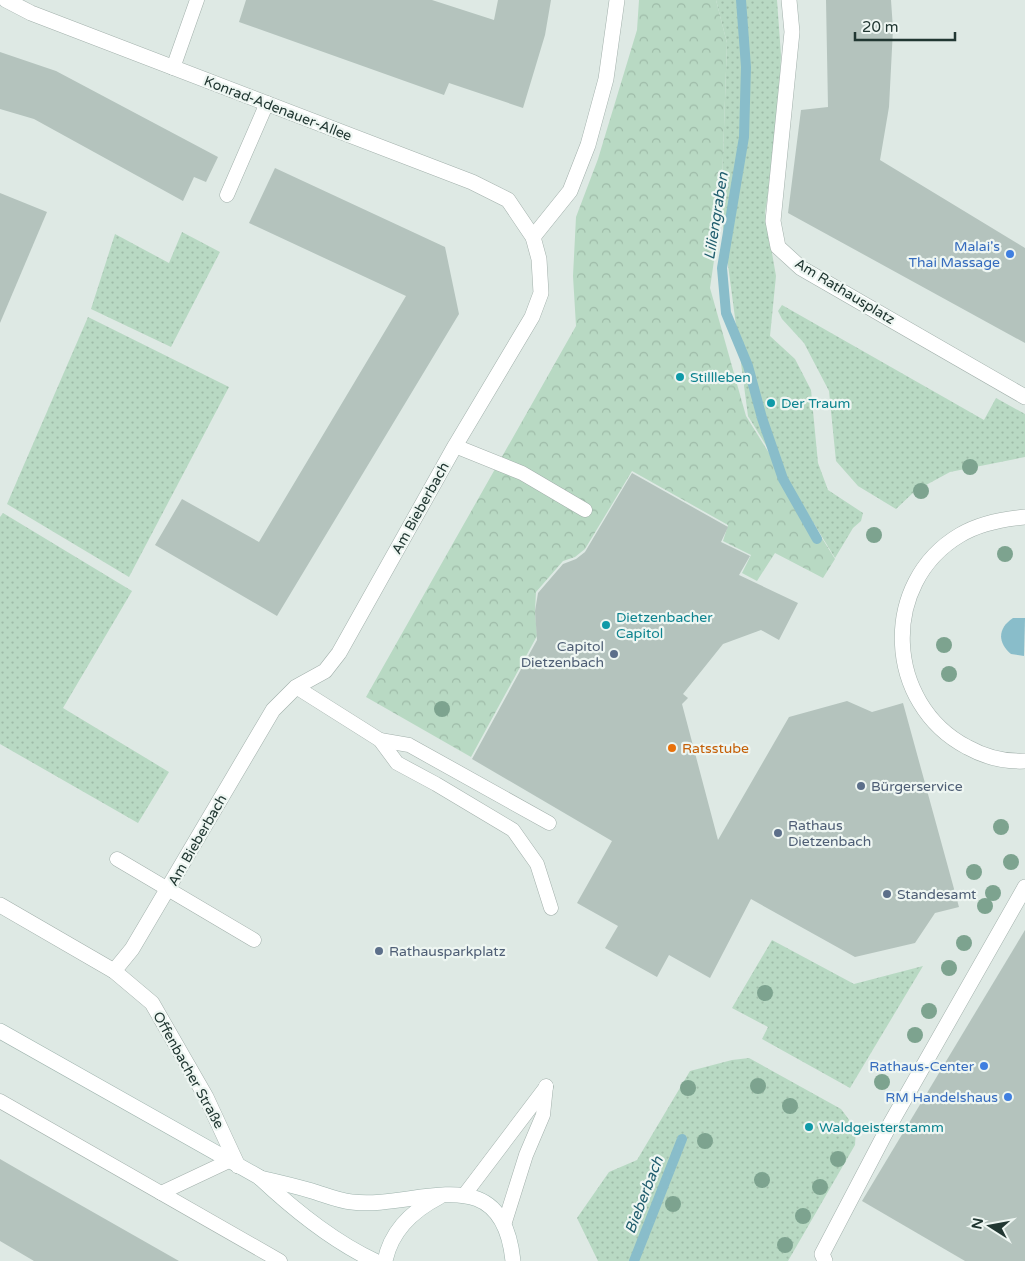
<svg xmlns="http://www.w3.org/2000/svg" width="1025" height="1261" font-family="'Varela Round',sans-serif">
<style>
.grass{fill:url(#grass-dots)}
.park{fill:url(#park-crowns)}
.water{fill:#89bdca}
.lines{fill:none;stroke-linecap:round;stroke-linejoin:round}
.stream{stroke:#89bdca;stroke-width:10}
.building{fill:#b4c3bd}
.lane-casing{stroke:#a2b0ab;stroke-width:15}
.street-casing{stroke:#a2b0ab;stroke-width:16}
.secondary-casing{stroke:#9eb3ad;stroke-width:16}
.lane{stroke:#fff;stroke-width:14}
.street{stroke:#fff;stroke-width:15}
.secondary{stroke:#fff;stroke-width:15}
.tree{fill:#7da38f}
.shop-dot{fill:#3f7fe0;stroke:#eef6f2;stroke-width:2}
.culture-dot{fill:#0f9aa8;stroke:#eef6f2;stroke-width:2}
.service-dot{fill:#5c6f8a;stroke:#eef6f2;stroke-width:2}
.food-dot{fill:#e8710a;stroke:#eef6f2;stroke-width:2}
.labels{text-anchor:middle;stroke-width:4.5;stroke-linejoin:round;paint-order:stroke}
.street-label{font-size:14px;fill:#213732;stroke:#eef6f2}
.shop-label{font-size:14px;fill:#366cbe;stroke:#eef6f2;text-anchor:end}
.culture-label{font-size:14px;fill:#0d838f;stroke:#eef6f2;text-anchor:start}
.service-label{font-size:14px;fill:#4e5e75;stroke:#eef6f2;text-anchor:start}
.food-label{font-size:14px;fill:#c56008;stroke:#eef6f2;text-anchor:start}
.water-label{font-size:15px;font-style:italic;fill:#205d6e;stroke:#eef6f2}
</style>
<defs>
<pattern id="grass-dots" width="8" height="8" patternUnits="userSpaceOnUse" patternTransform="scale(1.25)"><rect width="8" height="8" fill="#b8d9c3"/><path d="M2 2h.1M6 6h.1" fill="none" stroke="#9ebba8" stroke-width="1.8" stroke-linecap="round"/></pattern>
<pattern id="park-crowns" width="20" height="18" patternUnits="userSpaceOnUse" patternTransform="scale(1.25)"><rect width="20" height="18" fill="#b8d9c3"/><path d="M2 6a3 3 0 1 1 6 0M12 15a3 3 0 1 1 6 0" fill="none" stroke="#9ebba8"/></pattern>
</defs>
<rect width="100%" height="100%" fill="#dee9e4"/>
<!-- grass -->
<g class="grass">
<polygon points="716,0 777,0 781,55 778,129 765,213 776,276 770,336 795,359 811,390 818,463 828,490 863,513 861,521 853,528 835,558 748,416 721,212 727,43"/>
<polygon points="182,232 220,252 171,347 91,309 115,234 169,263"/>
<polygon points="782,305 984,420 996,398 1025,414 1025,457 950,472 915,491 896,509 858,486 836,461 829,391 804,343 782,319 778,311"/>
<polygon points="88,317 229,387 129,577 7,504"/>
<polygon points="3,513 132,591 63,708 169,772 138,823 0,744 0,517"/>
<polygon points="772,940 854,984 923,966 850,1088 762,1039 768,1027 732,1008"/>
<polygon points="749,1058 841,1109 856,1129 855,1145 788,1261 598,1261 577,1218 609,1172 637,1160 690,1071 732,1060"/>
</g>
<!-- park -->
<polygon class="park" points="639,0 716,0 727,43 721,212 710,288 746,416 835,559 823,578 775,553 757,581 742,573 751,555 723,541 728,525 632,471 585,549 575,557 563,561 536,592 535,611 537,636 471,757 366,697 576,326 573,276 576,217 598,159 637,30"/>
<!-- water -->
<path class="water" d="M1013,618H1025L1024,656L1011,654C997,642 998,628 1013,618Z"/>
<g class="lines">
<!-- stream -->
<g class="stream">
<polyline points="741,0 746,67 744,137 722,268 726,313 748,366 762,418 783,479 817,539"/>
<polyline points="634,1261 682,1139"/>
</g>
</g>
<!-- building -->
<g class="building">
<polygon points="246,0 432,0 494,20 498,0 551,0 545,35 523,108 449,83 444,95 239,22"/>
<polygon points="826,0 891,0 893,29 889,107 880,160 1025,248 1025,343 788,213 801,110 828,107"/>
<polygon points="0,52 56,71 218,157 206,182 194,177 183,201 34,119 0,109"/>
<polygon points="275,168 445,247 459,314 277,616 155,545 182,499 259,542 406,296 249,223"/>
<polygon points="0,193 47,212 0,323"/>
<polygon points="632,473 728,527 721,542 750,556 739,575 798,603 779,640 761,630 723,644 683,694 688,698 682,704 718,840 789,717 847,701 872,712 903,703 959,907 935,913 915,943 855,957 751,899 710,978 669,955 657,977 605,948 618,926 577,903 612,841 472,759 537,640 535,611 538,593 563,564 576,559 585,552"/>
<polygon points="1025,930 1025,1261 965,1261 862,1201"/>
<polygon points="0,1159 26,1174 179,1261 34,1261 0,1241"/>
</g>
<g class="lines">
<defs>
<g id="lane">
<polyline points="173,68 197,0"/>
<polyline points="227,195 267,103"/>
<polyline points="455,446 522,473 585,510"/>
<polyline points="296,687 380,740 397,763 436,784 513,830 537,864 551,908"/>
<polyline points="380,740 409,745 549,823"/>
<polyline points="117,859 254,940"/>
<polyline points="0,1101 280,1261"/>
<polyline points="161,1193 229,1161"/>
<polyline points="465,1194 546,1087"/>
<polyline points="504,1225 526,1155 543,1115 546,1086"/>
</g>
<g id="street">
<polyline points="6,0 31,13 472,182 508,200 533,237 539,259 541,293 532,317 455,446 339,653 325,671 296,687 273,710 132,949 114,971"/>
<polyline points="789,0 792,32 773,221 778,247 801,268 1025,397"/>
<polyline points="533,237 570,191 588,145 606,79 617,0"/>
<path d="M1025,517C1002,519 980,523 960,535C879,583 885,704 967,747C985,757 1005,762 1025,761"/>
<polyline points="0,905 114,971 152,1003 206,1097 238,1166"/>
<polyline points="825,1261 822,1254 888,1128 1025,887"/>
</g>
<g id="secondary">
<path d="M0,1031L259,1177C293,1209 332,1241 375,1261"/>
<path d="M260,1178C278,1182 295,1186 312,1191C325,1195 339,1201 352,1202C416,1210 502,1155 513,1261"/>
<path d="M385,1261C391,1231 412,1211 439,1197"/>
</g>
</defs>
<!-- lane casing -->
<use href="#lane" class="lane-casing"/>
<!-- street casing -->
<use href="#street" class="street-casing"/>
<!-- secondary casing -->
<use href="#secondary" class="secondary-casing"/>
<!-- lane -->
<use href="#lane" class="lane"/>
<!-- street -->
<use href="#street" class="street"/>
<!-- secondary -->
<use href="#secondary" class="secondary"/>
</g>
<!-- trees -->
<g class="tree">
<circle cx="970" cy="467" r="8"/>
<circle cx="921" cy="491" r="8"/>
<circle cx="874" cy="535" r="8"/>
<circle cx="1005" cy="554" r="8"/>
<circle cx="944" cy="645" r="8"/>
<circle cx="949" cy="674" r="8"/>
<circle cx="442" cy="709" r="8"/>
<circle cx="1001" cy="827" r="8"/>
<circle cx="1011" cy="862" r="8"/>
<circle cx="974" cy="872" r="8"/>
<circle cx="993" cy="893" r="8"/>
<circle cx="985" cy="906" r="8"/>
<circle cx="964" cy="943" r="8"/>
<circle cx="949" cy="968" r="8"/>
<circle cx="765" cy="993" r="8"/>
<circle cx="929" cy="1011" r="8"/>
<circle cx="915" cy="1035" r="8"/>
<circle cx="882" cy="1082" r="8"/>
<circle cx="758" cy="1086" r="8"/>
<circle cx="688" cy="1088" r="8"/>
<circle cx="790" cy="1106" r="8"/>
<circle cx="705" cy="1141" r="8"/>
<circle cx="838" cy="1159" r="8"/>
<circle cx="762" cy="1180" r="8"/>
<circle cx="820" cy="1187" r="8"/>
<circle cx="673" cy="1204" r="8"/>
<circle cx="803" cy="1216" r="8"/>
<circle cx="785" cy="1245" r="8"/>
</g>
<!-- markers -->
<g class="shop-dot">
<circle cx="1010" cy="254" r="5"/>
<circle cx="984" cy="1066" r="5"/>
<circle cx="1008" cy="1097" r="5"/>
</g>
<g class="culture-dot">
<circle cx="680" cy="377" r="5"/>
<circle cx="771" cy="403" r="5"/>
<circle cx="606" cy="625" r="5"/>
<circle cx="809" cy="1127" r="5"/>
</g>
<g class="service-dot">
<circle cx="614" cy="654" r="5"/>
<circle cx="861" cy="786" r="5"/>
<circle cx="778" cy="833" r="5"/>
<circle cx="887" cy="894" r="5"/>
<circle cx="379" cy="951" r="5"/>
</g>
<circle class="food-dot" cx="672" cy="748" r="5"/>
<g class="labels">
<!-- street labels -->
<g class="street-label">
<text transform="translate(278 108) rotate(21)" y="5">Konrad-Adenauer-Allee</text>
<text transform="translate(845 291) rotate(31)" y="5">Am Rathausplatz</text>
<text transform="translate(420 508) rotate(-61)" y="5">Am Bieberbach</text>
<text transform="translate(197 840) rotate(-60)" y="5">Am Bieberbach</text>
<text transform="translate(189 1070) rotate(61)" y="5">Offenbacher Straße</text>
</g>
<!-- shop labels -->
<g class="shop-label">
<text x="1000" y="251">Malai's<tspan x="1000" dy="16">Thai Massage</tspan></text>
<text x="974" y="1071">Rathaus-Center</text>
<text x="998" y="1102">RM Handelshaus</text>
</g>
<!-- culture labels -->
<g class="culture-label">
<text x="690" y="382">Stillleben</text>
<text x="781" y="408">Der Traum</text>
<text x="616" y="622">Dietzenbacher<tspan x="616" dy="16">Capitol</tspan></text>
<text x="819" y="1132">Waldgeisterstamm</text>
</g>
<!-- service labels -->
<g class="service-label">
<text x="604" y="651" text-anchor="end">Capitol<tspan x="604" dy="16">Dietzenbach</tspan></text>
<text x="871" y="791">Bürgerservice</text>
<text x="788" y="830">Rathaus<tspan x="788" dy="16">Dietzenbach</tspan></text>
<text x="897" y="899">Standesamt</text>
<text x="389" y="956">Rathausparkplatz</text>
</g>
<!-- food labels -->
<g class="food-label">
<text x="682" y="753">Ratsstube</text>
</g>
<!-- water labels -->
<g class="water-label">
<text transform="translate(716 216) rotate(-81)" y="5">Liliengraben</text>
<text transform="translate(644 1195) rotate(-69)" y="5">Bieberbach</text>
</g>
</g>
<!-- north arrow -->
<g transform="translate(990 1226) rotate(281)" stroke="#eef6f2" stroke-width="4" paint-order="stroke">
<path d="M0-4L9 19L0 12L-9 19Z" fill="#213732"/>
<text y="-8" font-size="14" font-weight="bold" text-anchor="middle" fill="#213732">N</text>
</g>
<!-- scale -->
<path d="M855 32v8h100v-8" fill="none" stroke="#213732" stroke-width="2.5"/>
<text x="862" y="32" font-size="15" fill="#213732" stroke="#eef6f2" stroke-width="4" paint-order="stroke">20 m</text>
</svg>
